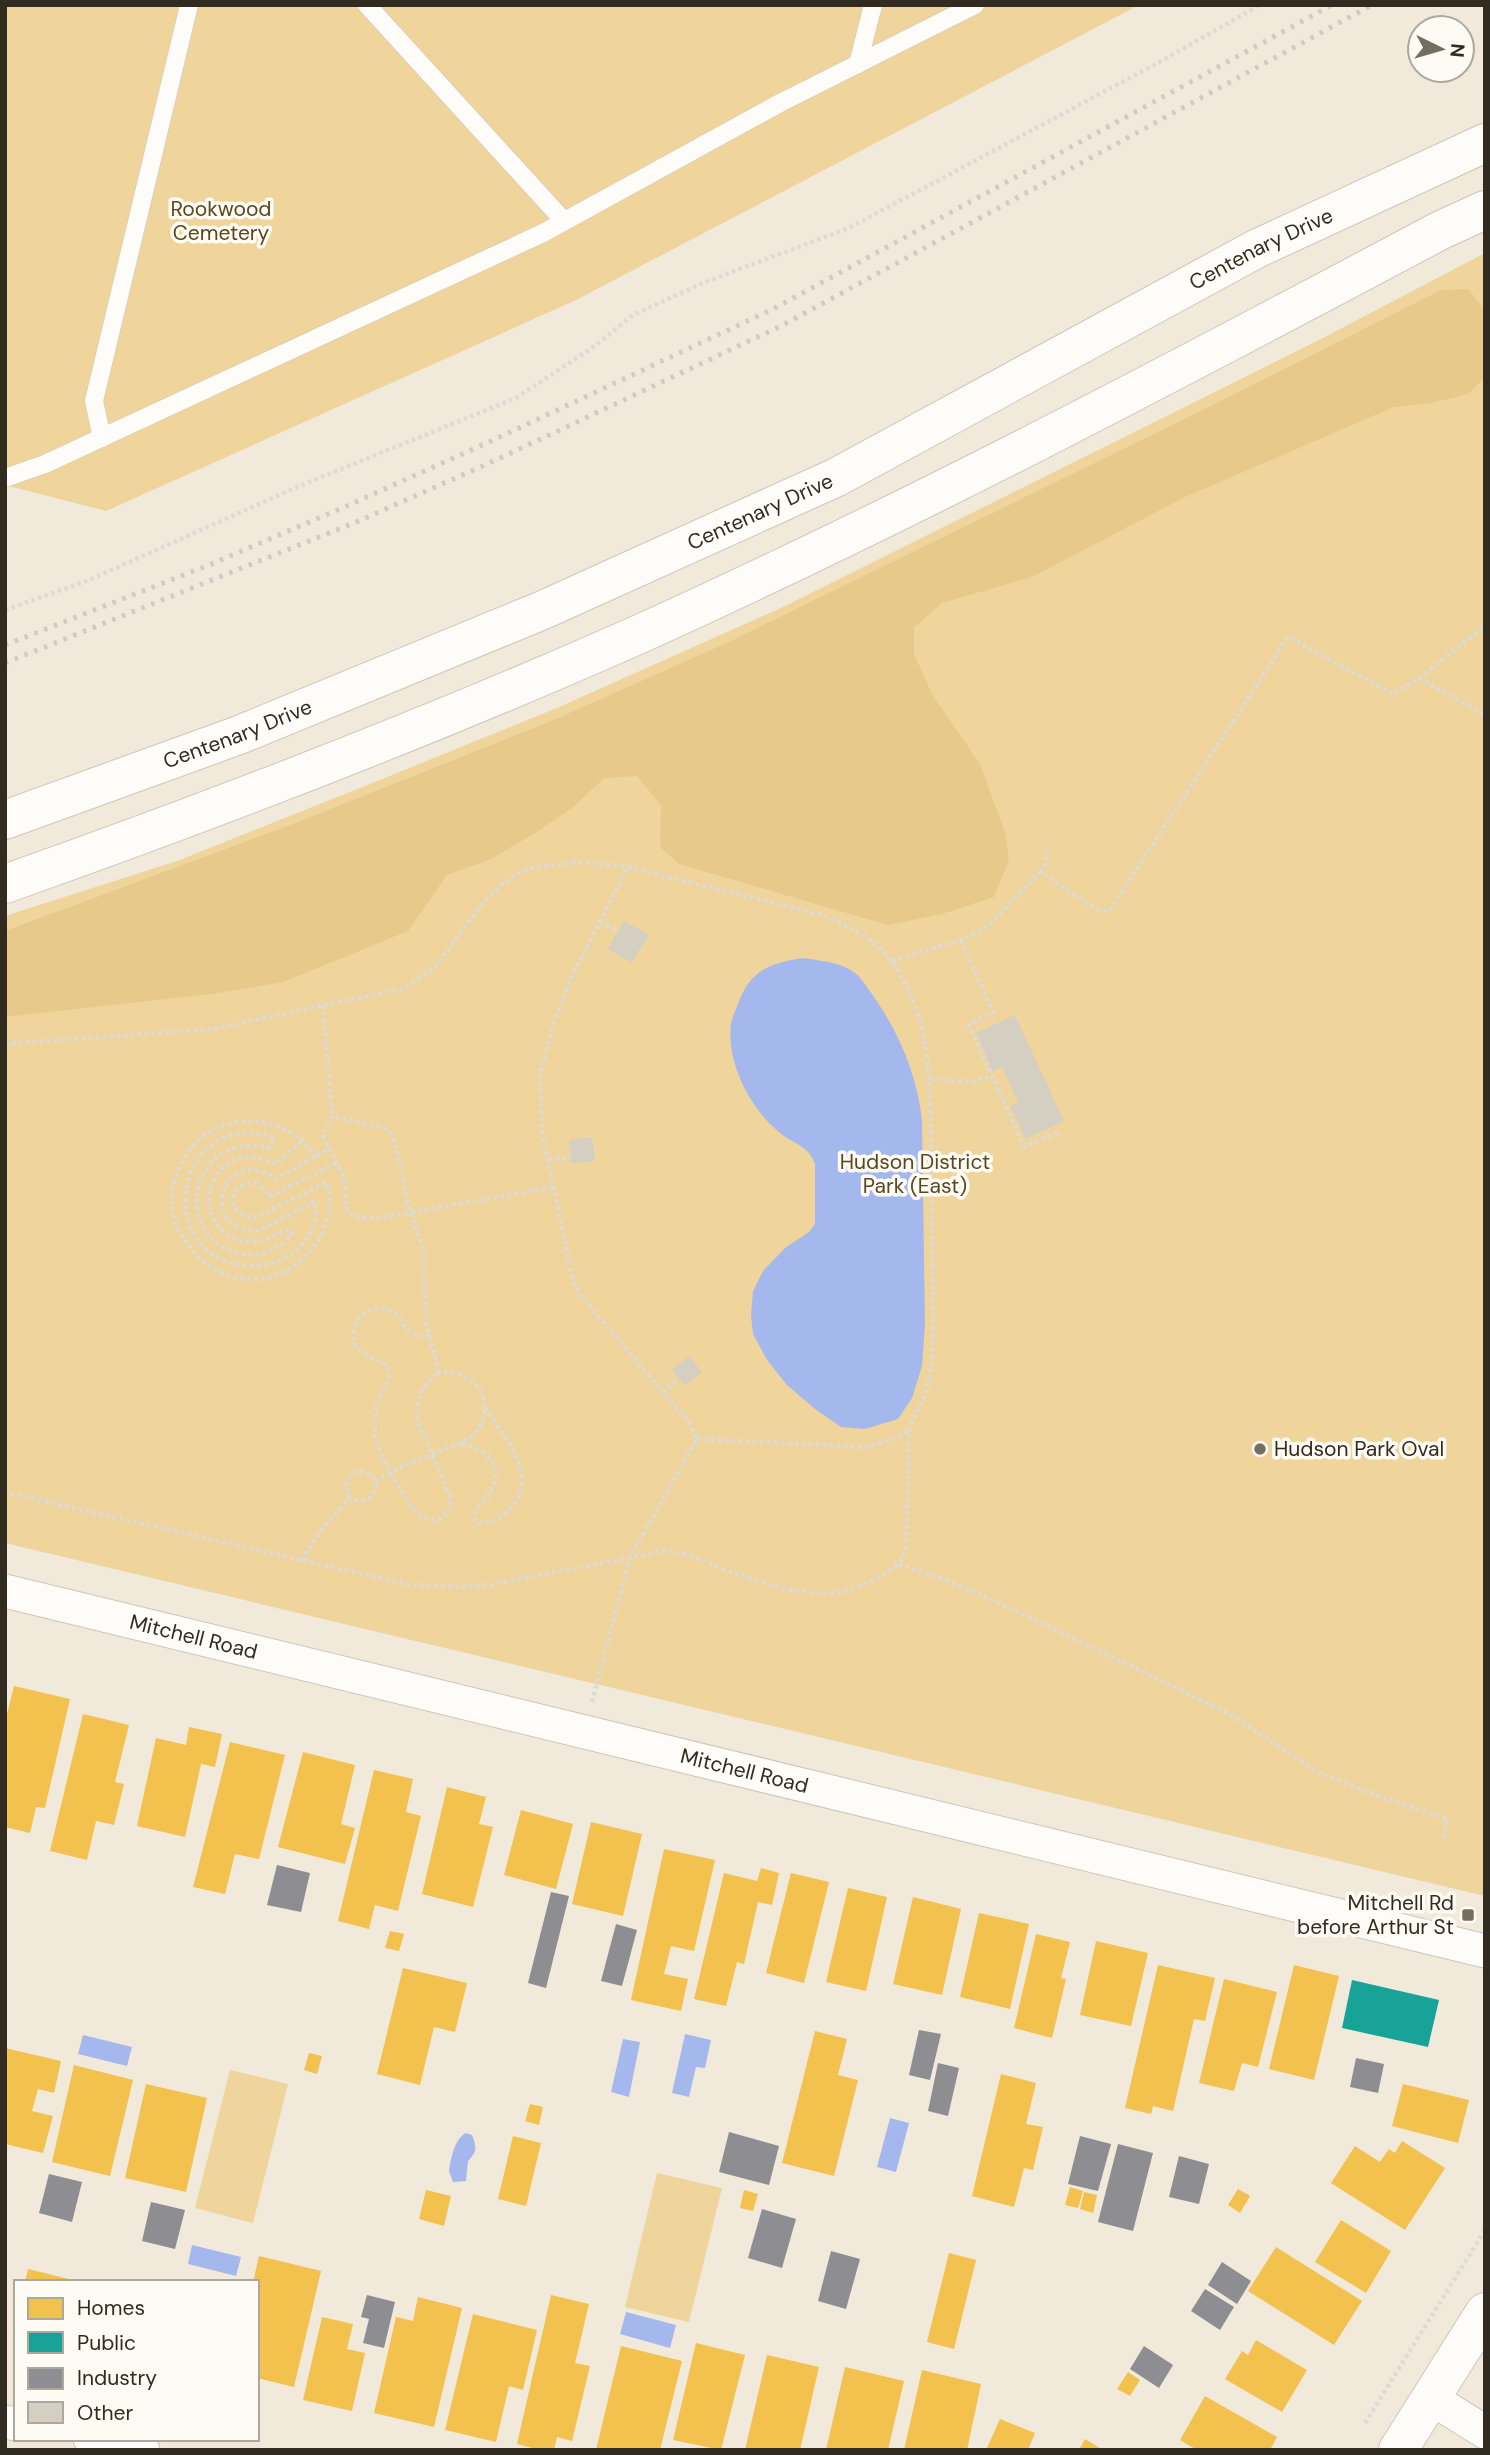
<svg xmlns="http://www.w3.org/2000/svg" width="1490" height="2455" font-family="'DM Sans',sans-serif">
<style>
.green{fill:#efd49c}
.forest{fill:#e6c98b}
.water{fill:#a5b8ee}
.homes{fill:#f2c14e}
.public{fill:#17a398}
.industry{fill:#8d8d92}
.building{fill:#d5cfc2}
.lines{fill:none;stroke-linecap:round;stroke-linejoin:round}
.service-casing{stroke:#cdc6ba;stroke-width:19}
.minor-casing{stroke:#cdc6ba;stroke-width:35}
.secondary-casing{stroke:#cdc6ba;stroke-width:40}
.trunk-casing{stroke:#cdc6ba;stroke-width:40}
.path{stroke:#dedbd7;stroke-width:4.5;stroke-dasharray:3.5 3.5;stroke-linecap:butt}
.service{stroke:#fdfcf9;stroke-width:18}
.minor{stroke:#fdfcf9;stroke-width:33}
.secondary{stroke:#fdfcf9;stroke-width:38}
.trunk{stroke:#fdfcf9;stroke-width:38}
.rail{stroke:#ceccc8;stroke-width:5;stroke-dasharray:3.5 7;stroke-linecap:butt}
.poi-dot{fill:#746e61;stroke:#fefbf5;stroke-width:2.5}
.labels{text-anchor:middle;stroke-width:7;stroke-linejoin:round;paint-order:stroke}
.park-label{font-size:21px;fill:#5a471e;stroke:#fefbf5}
.street-label{font-size:21px;fill:#312b20;stroke:#fefbf5}
.poi-label{font-size:21px;fill:#312b20;stroke:#fefbf5;text-anchor:start}
</style>
<rect width="100%" height="100%" fill="#f1e9da"/>
<!-- green -->
<g class="green">
<polygon points="5,5 1139,5 576,300 106,511 5,485"/>
<polygon points="1485,253 1485,1896 5,1543 5,916 177,861 370,784 557,708 783,607 1321,339"/>
<polygon points="230,2070 288,2084 253,2223 195,2208"/>
<polygon points="657,2173 722,2188 689,2322 625,2307"/>
</g>
<!-- forest -->
<polygon class="forest" points="1468,289 1483,308 1485,377 1468,394 1431,403 1394,407 1185,497 1032,577 942,603 914,627 914,654 933,696 980,764 1005,832 1009,860 994,897 942,914 888,925 679,864 660,847 661,805 637,776 604,778 572,808 535,833 491,859 447,875 408,931 283,982 212,994 5,1017 5,931 293,824 554,720 729,642 1209,407 1441,290"/>
<!-- water -->
<g class="water">
<path d="M803,958C821,961 841,962 855,973C861,977 865,985 869,990C897,1028 917,1073 922,1120L925,1324L922,1366L912,1398L898,1419L865,1429L841,1427L815,1409L787,1385L767,1360L753,1334L751,1315L753,1291L763,1271L785,1248L809,1232L815,1224V1164C809,1146 794,1144 780,1133C751,1110 726,1063 731,1024C732,1017 736,1010 738,1004C750,970 770,963 803,958Z"/>
<polygon points="685,2034 711,2040 705,2068 696,2067 689,2097 672,2093"/>
<polygon points="83,2035 132,2047 127,2066 78,2054"/>
<polygon points="623,2039 640,2042 629,2097 611,2092"/>
<polygon points="890,2118 909,2123 896,2172 877,2167"/>
<path d="M466,2133L472,2135C477,2147 477,2152 468,2161L466,2181L453,2182L449,2171C451,2159 454,2139 466,2133Z"/>
<polygon points="192,2245 241,2257 236,2276 188,2264"/>
<polygon points="626,2312 676,2325 670,2348 620,2334"/>
</g>
<!-- homes -->
<g class="homes">
<polygon points="14,1686 70,1699 45,1808 36,1807 30,1833 5,1827 5,1722"/>
<polygon points="83,1714 129,1725 115,1782 124,1784 114,1825 96,1821 87,1860 50,1851"/>
<polygon points="189,1727 222,1734 215,1767 201,1764 185,1837 137,1826 156,1738 186,1745"/>
<polygon points="230,1742 285,1755 259,1859 235,1854 225,1894 193,1887"/>
<polygon points="303,1752 355,1765 341,1824 355,1828 345,1864 278,1847"/>
<polygon points="374,1770 413,1779 406,1812 421,1816 398,1911 375,1905 369,1929 338,1921"/>
<polygon points="447,1787 486,1797 479,1824 493,1827 473,1907 422,1894"/>
<polygon points="521,1810 573,1824 556,1889 504,1875"/>
<polygon points="591,1822 642,1834 623,1916 572,1904"/>
<polygon points="664,1849 715,1860 694,1951 671,1946 664,1974 688,1979 681,2011 631,2000"/>
<polygon points="761,1868 779,1873 772,1905 758,1902 744,1964 737,1962 726,2006 694,1999 724,1873 757,1881"/>
<polygon points="791,1873 829,1882 804,1983 766,1973"/>
<polygon points="848,1888 887,1897 866,1991 826,1982"/>
<polygon points="913,1897 961,1909 942,1995 893,1984"/>
<polygon points="979,1913 1029,1924 1010,2009 960,1997"/>
<polygon points="390,1931 404,1934 399,1951 385,1948"/>
<polygon points="1036,1934 1070,1942 1061,1978 1066,1979 1052,2038 1014,2028"/>
<polygon points="1096,1941 1148,1953 1131,2026 1080,2015"/>
<polygon points="1158,1965 1215,1978 1205,2021 1194,2019 1173,2111 1153,2106 1151,2114 1125,2108"/>
<polygon points="1294,1965 1339,1976 1314,2080 1269,2069"/>
<polygon points="403,1968 467,1983 455,2032 434,2027 420,2085 377,2074"/>
<polygon points="1224,1979 1277,1992 1258,2067 1242,2063 1234,2091 1199,2083"/>
<polygon points="815,2031 847,2039 838,2075 858,2080 834,2176 782,2163"/>
<polygon points="5,2048 61,2061 54,2093 38,2089 32,2111 53,2116 43,2153 5,2144"/>
<polygon points="309,2053 322,2056 317,2074 304,2070"/>
<polygon points="74,2065 133,2080 110,2176 52,2162"/>
<polygon points="1001,2074 1036,2083 1026,2124 1043,2127 1033,2170 1024,2168 1014,2207 972,2196"/>
<polygon points="146,2084 207,2098 186,2192 125,2178"/>
<polygon points="1403,2084 1469,2100 1458,2143 1392,2126"/>
<polygon points="530,2104 543,2107 539,2125 525,2121"/>
<polygon points="513,2136 541,2143 526,2206 498,2199"/>
<polygon points="1402,2141 1445,2168 1405,2230 1331,2183 1355,2146 1380,2162 1389,2149 1395,2153"/>
<polygon points="1070,2187 1083,2191 1078,2208 1065,2205"/>
<polygon points="1238,2189 1250,2196 1240,2213 1228,2205"/>
<polygon points="426,2190 451,2196 444,2226 419,2219"/>
<polygon points="744,2190 758,2194 753,2211 740,2208"/>
<polygon points="1084,2192 1097,2195 1093,2213 1080,2209"/>
<polygon points="1341,2220 1391,2251 1366,2293 1315,2262"/>
<polygon points="1276,2247 1362,2301 1334,2345 1248,2291"/>
<polygon points="949,2253 976,2260 954,2349 927,2342"/>
<polygon points="259,2256 321,2271 294,2387 257,2378 257,2282 253,2282"/>
<polygon points="28,2269 69,2279 68,2282 25,2282"/>
<polygon points="551,2295 589,2304 575,2363 590,2366 572,2441 557,2437 554,2450 540,2450 517,2444"/>
<polygon points="418,2297 462,2308 434,2427 374,2413 396,2317 413,2321"/>
<polygon points="473,2314 537,2330 523,2390 509,2386 496,2442 445,2430"/>
<polygon points="322,2317 353,2324 347,2349 365,2353 352,2411 303,2400"/>
<polygon points="1256,2340 1307,2370 1282,2412 1225,2379 1242,2351 1248,2355"/>
<polygon points="696,2343 745,2355 721,2450 673,2440"/>
<polygon points="621,2346 682,2361 660,2450 596,2450"/>
<polygon points="767,2355 819,2367 800,2450 745,2450"/>
<polygon points="845,2367 904,2381 888,2450 826,2450"/>
<polygon points="922,2370 981,2384 967,2450 904,2450"/>
<polygon points="1128,2372 1140,2380 1130,2396 1117,2389"/>
<polygon points="1205,2396 1277,2437 1270,2450 1197,2450 1180,2440"/>
<polygon points="1000,2419 1035,2433 1028,2450 986,2450"/>
<polygon points="1085,2439 1103,2450 1079,2450"/>
</g>
<!-- public -->
<polygon class="public" points="1352,1980 1439,2000 1428,2047 1342,2028"/>
<!-- industry -->
<g class="industry">
<polygon points="277,1865 310,1873 301,1912 267,1905"/>
<polygon points="551,1892 569,1896 546,1988 528,1983"/>
<polygon points="616,1924 637,1930 622,1986 601,1981"/>
<polygon points="919,2030 941,2034 930,2080 909,2075"/>
<polygon points="1356,2058 1384,2064 1378,2093 1350,2087"/>
<polygon points="938,2063 959,2068 948,2116 928,2111"/>
<polygon points="729,2132 779,2146 769,2185 719,2172"/>
<polygon points="1080,2136 1111,2144 1098,2191 1068,2184"/>
<polygon points="1118,2144 1153,2153 1133,2231 1098,2222"/>
<polygon points="1179,2156 1209,2164 1199,2204 1169,2197"/>
<polygon points="49,2174 82,2182 72,2222 39,2213"/>
<polygon points="151,2202 185,2210 175,2249 142,2241"/>
<polygon points="762,2209 796,2219 782,2268 748,2258"/>
<polygon points="831,2251 860,2259 846,2309 818,2301"/>
<polygon points="1222,2262 1251,2281 1237,2304 1208,2285"/>
<polygon points="1205,2289 1234,2307 1220,2330 1191,2311"/>
<polygon points="367,2295 395,2302 384,2348 363,2343 369,2319 361,2317"/>
<polygon points="1144,2346 1173,2365 1159,2388 1130,2369"/>
</g>
<!-- building -->
<g class="building">
<polygon points="624,921 649,935 632,963 608,949"/>
<polygon points="1015,1015 1064,1121 1026,1139 1010,1106 1018,1102 1002,1067 993,1072 976,1033"/>
<polygon points="592,1137 595,1161 571,1163 569,1140"/>
<polygon points="689,1356 702,1372 685,1386 672,1370"/>
</g>
<g class="lines">
<defs>
<g id="service">
<polyline points="367,5 564,221"/>
<polyline points="858,64 873,5"/>
<polyline points="102,438 94,401 189,5"/>
<polyline points="5,478 45,464 543,233 780,103 975,5"/>
</g>
<g id="minor">
<path id="s1" d="M5,1591L1485,1951"/>
<polyline points="1432,2399 1485,2432"/>
<polyline points="5,2422 16,2424"/>
<polyline points="90,2439 143,2450"/>
</g>
<polyline id="secondary" points="1398,2450 1485,2312"/>
<g id="trunk">
<path id="s2" d="M5,820L239,735L543,610L837,477L1256,249L1485,143"/>
<path d="M5,884C217,809 427,728 633,637C908,513 1174,372 1441,230L1485,210"/>
</g>
</defs>
<!-- service casing -->
<use href="#service" class="service-casing"/>
<!-- minor casing -->
<use href="#minor" class="minor-casing"/>
<!-- secondary casing -->
<use href="#secondary" class="secondary-casing"/>
<!-- trunk casing -->
<use href="#trunk" class="trunk-casing"/>
<!-- path -->
<g class="path">
<polyline points="5,610 89,580 297,487 516,398 595,346 633,315 705,282 849,228 1156,64 1260,5"/>
<polyline points="1419,678 1485,715"/>
<polyline points="1040,872 1045,865 1047,849"/>
<polyline points="600,922 619,931"/>
<polyline points="961,940 993,1012 969,1025 1024,1147 1061,1131"/>
<polyline points="892,961 961,940 987,927 1040,872 1094,908 1104,911 1110,910 1288,637 1393,694 1419,678 1485,626"/>
<polyline points="323,1005 332,1116 323,1136 344,1177 346,1208 354,1217 379,1218 554,1187"/>
<path d="M5,1044L213,1029L405,988L435,967L482,904L503,883L522,871L536,867L578,862L628,867L822,915C848,925 874,938 892,962C936,1022 930,1103 931,1173C932,1223 933,1273 933,1323L932,1360L928,1387L909,1428L906,1552C897,1568 885,1575 869,1582C862,1584 855,1589 849,1590C810,1599 767,1585 732,1572C708,1564 690,1552 665,1551L488,1585L462,1587L411,1585L5,1492"/>
<polyline points="930,1079 974,1082 991,1076"/>
<path d="M302,1141L276,1164C268,1161 258,1157 250,1157C197,1158 193,1238 250,1242C266,1243 277,1231 291,1230L292,1234C279,1249 264,1257 244,1254C171,1244 185,1129 269,1148L274,1137C176,1107 150,1254 243,1265C259,1267 276,1264 289,1255C308,1242 319,1224 315,1201L260,1230C199,1237 217,1141 276,1179L331,1148"/>
<path d="M317,1157C307,1146 298,1135 285,1129C254,1114 208,1121 189,1151C180,1165 171,1184 171,1201C171,1216 179,1233 188,1245C221,1292 286,1290 317,1242C329,1224 333,1203 327,1182L255,1218C225,1216 226,1182 257,1183L270,1196L338,1162"/>
<polyline points="549,1159 571,1157"/>
<path d="M430,1336C423,1336 416,1337 410,1332C405,1329 403,1323 400,1319C392,1307 374,1304 363,1314C357,1319 354,1326 354,1333C351,1361 381,1354 388,1368C393,1379 380,1392 377,1403C375,1413 374,1425 375,1435C377,1452 408,1509 423,1517C429,1521 437,1521 443,1517C449,1512 451,1506 451,1498L420,1427C412,1405 420,1386 439,1372"/>
<polyline points="663,1393 678,1378"/>
<polyline points="697,1439 866,1447 896,1438 909,1429"/>
<path d="M462,1444C486,1450 506,1465 490,1492C486,1500 477,1506 474,1515L475,1520L479,1523C490,1524 500,1518 508,1511C543,1479 504,1436 485,1408"/>
<path d="M350,1498L346,1484L354,1472C363,1470 371,1472 375,1481"/>
<path d="M302,1561C314,1536 333,1517 350,1498C364,1505 378,1498 375,1481L401,1467L471,1438C491,1418 490,1388 462,1375C455,1372 446,1373 439,1372L426,1322L423,1249L410,1211L395,1144L390,1133L384,1128L332,1116"/>
<polyline points="899,1564 948,1581 1010,1608 1228,1713 1319,1773 1381,1797 1447,1819 1443,1842"/>
<polyline points="592,1702 630,1557 697,1439 691,1425 581,1296 573,1280 542,1132 540,1073 555,1020 570,980 628,867"/>
<polyline points="1365,2423 1485,2230"/>
</g>
<!-- service -->
<use href="#service" class="service"/>
<!-- minor -->
<use href="#minor" class="minor"/>
<!-- secondary -->
<use href="#secondary" class="secondary"/>
<!-- trunk -->
<use href="#trunk" class="trunk"/>
<!-- rail -->
<g class="rail">
<polyline points="5,645 209,565 349,505 489,442 773,309 1332,5"/>
<polyline points="5,663 354,523 496,460 781,326 1372,5"/>
</g>
</g>
<!-- markers -->
<g class="poi-dot">
<circle cx="1260" cy="1449" r="7"/>
<rect x="1461" y="1908" width="14" height="14" rx="3.5"/>
</g>
<g class="labels">
<!-- park labels -->
<g class="park-label">
<text x="221" y="216">Rookwood<tspan x="221" dy="24">Cemetery</tspan></text>
<text x="915" y="1169">Hudson District<tspan x="915" dy="24">Park (East)</tspan></text>
</g>
<!-- street labels -->
<g class="street-label">
<text dy="7" stroke="none"><textPath href="#s2" startOffset="1382">Centenary Drive</textPath></text>
<text dy="7" stroke="none"><textPath href="#s2" startOffset="816">Centenary Drive</textPath></text>
<text dy="7" stroke="none"><textPath href="#s2" startOffset="248">Centenary Drive</textPath></text>
<text dy="7" stroke="none"><textPath href="#s1" startOffset="194">Mitchell Road</textPath></text>
<text dy="7" stroke="none"><textPath href="#s1" startOffset="761">Mitchell Road</textPath></text>
</g>
<!-- poi labels -->
<g class="poi-label">
<text x="1274" y="1456">Hudson Park Oval</text>
<text x="1454" y="1910" text-anchor="end">Mitchell Rd<tspan x="1454" dy="24">before Arthur St</tspan></text>
</g>
</g>
<!-- border -->
<rect width="1490" height="2455" fill="none" stroke="#312b20" stroke-width="14"/>
<!-- legend -->
<rect x="14" y="2280" width="245" height="161" fill="#fefbf5" stroke="#aca8a0" stroke-width="2"/>
<rect x="28" y="2298" width="35" height="21" fill="#f2c14e" stroke="#aca8a0" stroke-width="2"/>
<text x="77" y="2315" font-size="21" fill="#312b20">Homes</text>
<rect x="28" y="2332" width="35" height="21" fill="#17a398" stroke="#aca8a0" stroke-width="2"/>
<text x="77" y="2350" font-size="21" fill="#312b20">Public</text>
<rect x="28" y="2368" width="35" height="21" fill="#8d8d92" stroke="#aca8a0" stroke-width="2"/>
<text x="77" y="2385" font-size="21" fill="#312b20">Industry</text>
<rect x="28" y="2402" width="35" height="21" fill="#d5cfc2" stroke="#aca8a0" stroke-width="2"/>
<text x="77" y="2420" font-size="21" fill="#312b20">Other</text>
<!-- north arrow -->
<g transform="translate(1441 49) rotate(95)"><circle r="33" fill="#fefbf5" stroke="#aca8a0" stroke-width="2"/>
<path d="M0-5L12 26L0 18L-12 26Z" fill="#746e61"/>
<text y="-10" font-size="19" font-weight="bold" text-anchor="middle" fill="#312b20">N</text>
</g>
</svg>
